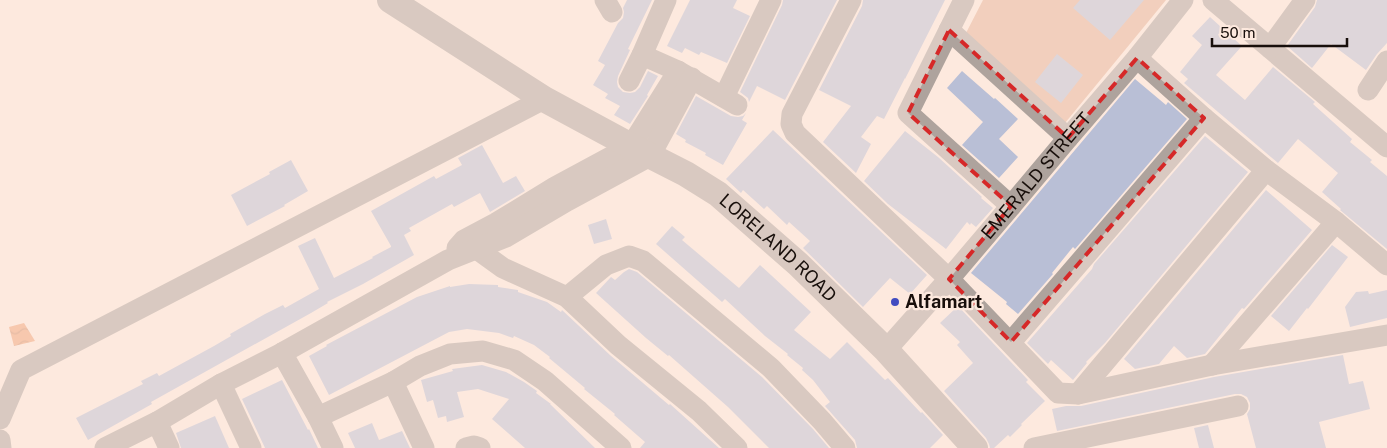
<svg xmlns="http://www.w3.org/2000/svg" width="1387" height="448" font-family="'Public Sans',sans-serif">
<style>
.park{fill:#e4b094}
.water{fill:url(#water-waves)}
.building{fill:#b9bfd6}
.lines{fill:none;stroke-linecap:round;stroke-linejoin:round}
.minor{stroke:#aea39d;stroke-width:21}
.tertiary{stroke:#aea39d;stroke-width:26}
.marked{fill:none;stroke:#d62828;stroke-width:4;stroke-dasharray:10 6;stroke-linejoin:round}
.poi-dot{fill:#414cc0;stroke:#fde9de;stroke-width:2}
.labels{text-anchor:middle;stroke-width:4.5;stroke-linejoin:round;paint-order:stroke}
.street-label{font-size:18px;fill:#180f0b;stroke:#fde9de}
.poi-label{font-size:18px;font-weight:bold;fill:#180f0b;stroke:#fde9de;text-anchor:start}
</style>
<defs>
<pattern id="water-waves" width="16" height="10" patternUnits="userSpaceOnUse" patternTransform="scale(1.25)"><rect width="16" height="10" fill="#ef9f73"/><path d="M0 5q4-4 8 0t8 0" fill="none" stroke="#cc8862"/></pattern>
</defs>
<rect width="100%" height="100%" fill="#fde9de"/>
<!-- park -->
<polygon class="park" points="983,0 1166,0 1065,123 966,33"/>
<!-- water -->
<polygon class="water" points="24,323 35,341 14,346 9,327"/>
<!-- building -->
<g class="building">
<polygon points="627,0 652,0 628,49 630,50 618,76 617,82 618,87 623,92 630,93 635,92 640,87 648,71 658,76 647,95 648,96 630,124 614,115 620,106 605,98 608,94 593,85 605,65 598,61 618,23 623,18 624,12 623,8"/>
<polygon points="690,0 737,0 733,8 750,16 727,63 701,52 699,55 685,48 682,53 667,46"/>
<polygon points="783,0 837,0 785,100 757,86 749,102 748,98 740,92 782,5"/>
<polygon points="863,0 945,0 905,79 905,78 884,119 877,116 861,137 871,144 856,173 823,142 851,106 819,90 862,6"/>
<polygon points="1080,0 1144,0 1110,40 1073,8"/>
<polygon points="1317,0 1387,0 1387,43 1377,54 1366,70 1331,44 1312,68 1287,46 1315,7"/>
<polygon points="1210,17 1242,46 1216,75 1245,100 1273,67 1315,102 1313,104 1352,139 1350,142 1372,160 1370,162 1387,176 1387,249 1340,210 1341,209 1322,192 1338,173 1310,149 1298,139 1278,163 1184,83 1188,79 1180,72 1202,45 1192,36"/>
<polygon points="1057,54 1083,75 1061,103 1035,82"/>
<polygon points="962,71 994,99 995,98 1018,119 999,139 1018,157 999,178 962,145 983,122 947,88"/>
<polygon points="1135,79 1166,105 1168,102 1187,119 1075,249 1073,247 1052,273 1053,274 1018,314 1006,304 1007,302 971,273"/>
<polygon points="696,96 731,116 738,117 743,116 746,113 742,120 747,123 723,165 705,155 706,153 685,142 686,140 676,134"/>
<polygon points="773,130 927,275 910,294 890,278 863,307 803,248 810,241 789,222 787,225 767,206 764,209 743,190 741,193 726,179"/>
<polygon points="905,131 938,157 982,197 981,198 993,208 976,227 971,223 970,225 967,222 946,249 888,204 864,181"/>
<polygon points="1205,136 1248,172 1105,343 1086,362 1087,363 1073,380 1051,360 1048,364 1027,343 1092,269 1094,264"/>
<polygon points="482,145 503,183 516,176 525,191 490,212 480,193 454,207 452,204 409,228 411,231 404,235 414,255 363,284 327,302 328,303 311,313 151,402 152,404 88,440 76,418 143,384 141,381 157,373 159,376 214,346 231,336 230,334 265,314 283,305 285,308 319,289 298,246 315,238 334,278 373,258 372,257 391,247 391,246 371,211 434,176 436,179 462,165 458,158"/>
<polygon points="291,160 308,191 284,205 285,206 247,226 231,195 270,174 269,172"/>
<polygon points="1266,190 1312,230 1251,301 1244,309 1242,308 1205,354 1187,358 1174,346 1159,364 1135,369 1124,359"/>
<polygon points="606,219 612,239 594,244 588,225"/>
<polygon points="672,226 685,237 682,240 739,288 760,265 811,312 794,330 830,359 847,342 885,380 888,378 921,413 922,412 943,435 930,448 857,448 855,440 825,406 830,402 813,380 802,370 803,368 787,355 788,354 765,336 725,299 722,302 656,244"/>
<polygon points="1332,245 1348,257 1308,309 1307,308 1289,331 1271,316"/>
<polygon points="629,269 637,272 762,377 813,429 829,448 769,448 728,407 669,355 668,356 646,338 596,293 611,277 615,280 624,272"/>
<polygon points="469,284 498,285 498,287 518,290 518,292 547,302 561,312 562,310 610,355 669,405 670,404 719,448 640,448 645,442 614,415 615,414 584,389 585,388 549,358 550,357 534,345 514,336 513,338 499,333 467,329 449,332 329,395 309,356 327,346 326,345 417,297 450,286 450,287"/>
<polygon points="1387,290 1387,318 1350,327 1345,307 1356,292 1368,291 1369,294"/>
<polygon points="958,306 1028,380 1026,382 1045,401 1021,424 1022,425 1010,437 1008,435 994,448 990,448 989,444 986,438 944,391 973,363 957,345 960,342 940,323"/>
<polygon points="1343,355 1349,384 1363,381 1370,409 1319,422 1326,448 1256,448 1247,414 1250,409 1250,403 1247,397 1241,394 1235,394 1057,431 1052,409 1066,406 1081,406 1214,377"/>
<polygon points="482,365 506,372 524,382 537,391 536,393 551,404 550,404 595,448 525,448 492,419 509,399 478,389 457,392 464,417 447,422 446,416 438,418 433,400 427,402 421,380 453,371 452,369"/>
<polygon points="282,380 308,430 309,429 318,448 265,448 242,399"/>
<polygon points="215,416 229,448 181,448 176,433"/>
<polygon points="372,423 379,440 402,431 410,448 355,448 348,433"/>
<polygon points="1208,425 1214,448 1199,448 1194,428"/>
</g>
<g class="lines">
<!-- minor -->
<g class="minor">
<polyline points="605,0 612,12"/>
<polyline points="851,0 792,114 791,124 795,133 949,279 1058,393 1078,394 1212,365 1387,335"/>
<polyline points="964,0 908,113 1011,206"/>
<polyline points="1213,0 1387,147"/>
<polyline points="949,30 1068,138"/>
<polyline points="1270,48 1305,0"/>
<polyline points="642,55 678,71 737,105"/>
<polyline points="1137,58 1204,118 1266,170 1336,222 1387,265"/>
<polyline points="629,81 642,55 666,0"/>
<polyline points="1368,90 1387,61"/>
<polyline points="724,97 771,0"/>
<polyline points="467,242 503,268 567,297 618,345 699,411 737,448"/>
<polyline points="457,248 464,240 496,223 555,187 631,146 678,71"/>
<polyline points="567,297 606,265 629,256 643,261 771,368 822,421 845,448"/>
<polyline points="1011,342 1204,118"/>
<path id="s1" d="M886,350L949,279L1011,206L1068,138L1137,58L1183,0"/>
<polyline points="282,353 318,417 333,448"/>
<polyline points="1212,365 1336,222"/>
<polyline points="393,382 424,448"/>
<polyline points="221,384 251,448"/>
<polyline points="1078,394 1266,170"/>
<polyline points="318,417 393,382 420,366 450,354 483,351 514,360 545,381 621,448"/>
<polyline points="0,419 21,370 544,99"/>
<polyline points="157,422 169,448"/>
<polyline points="0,440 1,448"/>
<polyline points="105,448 157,422 221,384 282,353 448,260 506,237 567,201 650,156 692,78"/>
<polyline points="466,448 474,446 480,448"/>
<polyline points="1034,448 1238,406"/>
</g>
<!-- tertiary -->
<path class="tertiary" id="s2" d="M390,0L544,99L631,146L686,174L718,194L798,264L886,350L975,448"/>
</g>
<!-- marked area -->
<path d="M0 0H1387V448H0ZM949,30L1068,138L1137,58L1204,118L1011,342L949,279L1011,206L908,113Z" fill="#fde9de" fill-opacity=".55" fill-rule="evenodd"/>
<path class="marked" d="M949,30L1068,138L1137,58L1204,118L1011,342L949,279L1011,206L908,113Z"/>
<!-- markers -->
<circle class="poi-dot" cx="895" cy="302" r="5"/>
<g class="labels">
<!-- street labels -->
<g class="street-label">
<text dy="6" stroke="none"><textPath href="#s1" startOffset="230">EMERALD STREET</textPath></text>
<text dy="6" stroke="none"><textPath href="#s2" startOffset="462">LORELAND ROAD</textPath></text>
</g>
<!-- poi labels -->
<g class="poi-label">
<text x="905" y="308">Alfamart</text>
</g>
</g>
<!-- scale -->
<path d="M1212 38v8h135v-8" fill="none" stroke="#180f0b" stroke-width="2.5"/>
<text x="1220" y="38" font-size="15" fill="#180f0b" stroke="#fde9de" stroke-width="4" paint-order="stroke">50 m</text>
</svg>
